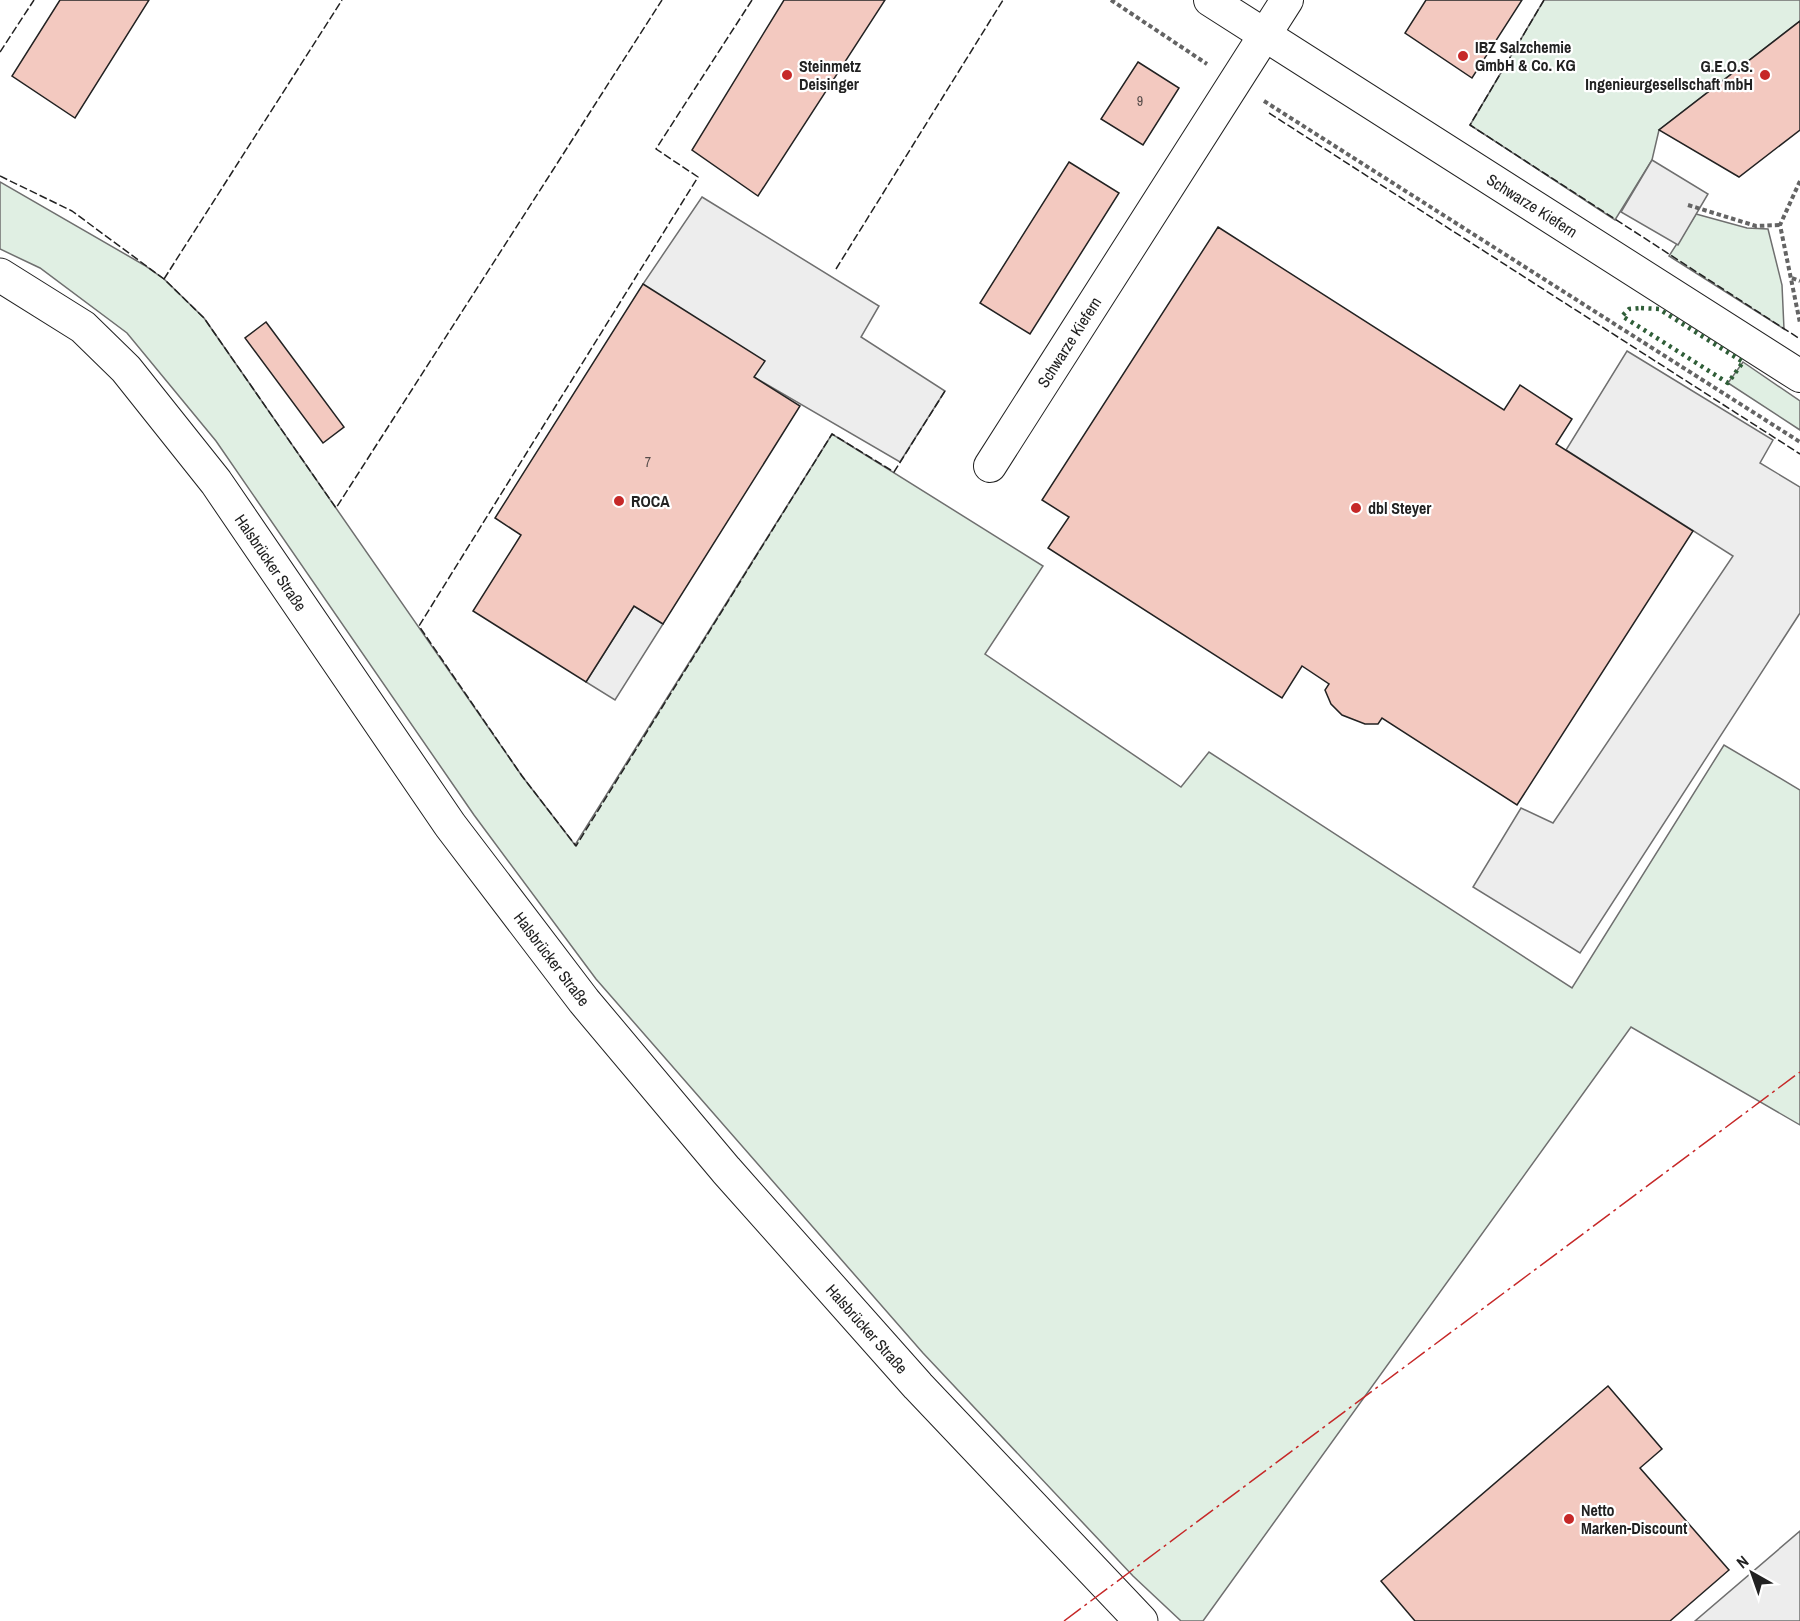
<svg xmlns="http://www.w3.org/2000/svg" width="1800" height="1621" font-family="'Archivo Narrow',sans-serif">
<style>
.green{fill:#e0efe3;stroke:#6f6f6f;stroke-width:1.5}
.parking{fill:#ededed;stroke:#6f6f6f;stroke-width:1.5}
.building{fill:#f3c9c0;stroke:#222;stroke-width:1.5}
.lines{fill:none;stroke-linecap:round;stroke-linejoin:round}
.street-casing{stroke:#222;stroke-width:34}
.secondary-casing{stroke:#222;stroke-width:35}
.path{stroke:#646464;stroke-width:4;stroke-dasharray:4.5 3;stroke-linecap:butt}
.street{stroke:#fff;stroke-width:32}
.secondary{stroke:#fff;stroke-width:33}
.hedge{stroke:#2f5e38;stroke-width:4.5;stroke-dasharray:3 4.5;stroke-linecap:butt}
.fence{stroke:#222;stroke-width:1.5;stroke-dasharray:8 3;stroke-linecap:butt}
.power{stroke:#c62828;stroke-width:1.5;stroke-dasharray:21 4.5 3 4.5;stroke-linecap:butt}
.poi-dot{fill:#c62828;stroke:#fff;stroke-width:2}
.labels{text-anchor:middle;stroke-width:4.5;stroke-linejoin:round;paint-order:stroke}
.number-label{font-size:14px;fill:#564c4a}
.poi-label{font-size:16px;font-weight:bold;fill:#222;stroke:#fff;text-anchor:start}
.street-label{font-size:16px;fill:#222;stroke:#fff}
</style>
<rect width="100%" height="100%" fill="#fff"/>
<!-- green -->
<g class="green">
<polygon points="1544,0 1800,0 1800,21 1659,130 1652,160 1615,220 1470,125"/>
<polygon points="0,182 144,265 164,279 204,318 522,776 575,845 832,434 1043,566 985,654 1181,787 1209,752 1572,988 1724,745 1800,790 1800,1125 1631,1027 1203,1621 1181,1621 1133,1576 923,1353 596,979 474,815 216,441 127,333 40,268 0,249"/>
<polygon points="1696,214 1747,228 1768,229 1782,285 1784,329 1669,256"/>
<polygon points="1743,362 1800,401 1800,430 1728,383"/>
</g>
<!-- parking -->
<g class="parking">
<polygon points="1652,160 1708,194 1678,245 1621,212"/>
<polygon points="702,197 879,306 861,337 945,391 900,462 754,377 643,284"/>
<polygon points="1627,351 1773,440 1760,463 1800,487 1800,613 1580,953 1473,887 1521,808 1553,823 1733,556 1566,450"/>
<polygon points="634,606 663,624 615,700 586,682"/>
<polygon points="1800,1531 1800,1621 1695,1621"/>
</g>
<!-- building -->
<g class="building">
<polygon points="60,0 149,0 75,118 12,76"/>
<polygon points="784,0 885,0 758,196 692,150"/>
<polygon points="1426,0 1522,0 1472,78 1405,33"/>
<polygon points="1800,21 1800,130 1739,177 1659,130"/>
<polygon points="1138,62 1179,88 1143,145 1101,119"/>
<polygon points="1069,162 1119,193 1030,334 980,303"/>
<polygon points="1218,227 1504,410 1520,385 1572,419 1556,444 1693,531 1517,805 1382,718 1378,724 1365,724 1342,715 1331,704 1325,690 1329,684 1302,666 1282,698 1048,548 1069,517 1042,500"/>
<polygon points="643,284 765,361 754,377 800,406 663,624 634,606 586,682 473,611 521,535 495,518"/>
<polygon points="266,322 344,427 323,443 245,338"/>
<polygon points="1608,1386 1662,1449 1640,1468 1729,1570 1670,1621 1415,1621 1381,1581"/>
</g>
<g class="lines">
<defs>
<g id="street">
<path id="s1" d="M1210,0L1800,376"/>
<path id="s2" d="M990,466L1287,0"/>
</g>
<g id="secondary">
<path id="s3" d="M0,275L83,327L126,369L216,482L450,825L584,1001L726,1170L918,1386L1141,1621"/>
</g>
</defs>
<!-- street casing -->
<use href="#street" class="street-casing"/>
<!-- secondary casing -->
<use href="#secondary" class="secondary-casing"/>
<!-- path -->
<g class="path">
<polyline points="1111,0 1207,64"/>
<polyline points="1264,101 1800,442"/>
<polyline points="1800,181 1780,225 1800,323"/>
<polyline points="1688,205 1756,226 1780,225"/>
<polyline points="1792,278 1800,281"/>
</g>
<!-- street -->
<use href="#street" class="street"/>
<!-- secondary -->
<use href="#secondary" class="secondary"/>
<!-- hedge -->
<polygon class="hedge" points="1641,308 1659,309 1743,362 1728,383 1622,316 1629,309"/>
<!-- fence -->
<g class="fence">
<polyline points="752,0 656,149 698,177 419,626 522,776 576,846 832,434 894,472 945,391"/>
<polyline points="1544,0 1470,125 1800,339"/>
<polyline points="0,52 34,0"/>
<polyline points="1269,113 1800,454"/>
<polyline points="0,176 72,211 164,279 204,318 336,508 662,0"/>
<polyline points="836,269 1003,0"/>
<polyline points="164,279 342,0"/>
</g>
<!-- power -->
<polyline class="power" points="1064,1621 1800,1072"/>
</g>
<!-- markers -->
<g class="poi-dot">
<circle cx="1463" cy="56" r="6"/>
<circle cx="787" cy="75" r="6"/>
<circle cx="1765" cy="75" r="6"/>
<circle cx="619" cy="501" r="6"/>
<circle cx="1356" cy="508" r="6"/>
<circle cx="1569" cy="1519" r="6"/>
</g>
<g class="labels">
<!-- number labels -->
<g class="number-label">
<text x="1140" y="106">9</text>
<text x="648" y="467">7</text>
</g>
<!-- poi labels -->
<g class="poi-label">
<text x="1475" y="53">IBZ Salzchemie<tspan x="1475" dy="18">GmbH &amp; Co. KG</tspan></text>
<text x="799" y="72">Steinmetz<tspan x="799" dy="18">Deisinger</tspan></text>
<text x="1753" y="72" text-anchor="end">G.E.O.S.<tspan x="1753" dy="18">Ingenieurgesellschaft mbH</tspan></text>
<text x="631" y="507">ROCA</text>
<text x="1368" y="514">dbl Steyer</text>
<text x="1581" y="1516">Netto<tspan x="1581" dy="18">Marken-Discount</tspan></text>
</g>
<!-- street labels -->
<g class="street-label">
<text dy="6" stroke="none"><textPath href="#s1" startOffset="382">Schwarze Kiefern</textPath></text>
<text dy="6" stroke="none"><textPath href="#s2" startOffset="147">Schwarze Kiefern</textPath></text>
<text dy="6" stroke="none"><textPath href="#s3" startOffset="400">Halsbrücker Straße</textPath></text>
<text dy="6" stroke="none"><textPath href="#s3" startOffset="886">Halsbrücker Straße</textPath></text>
<text dy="6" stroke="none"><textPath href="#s3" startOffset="1372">Halsbrücker Straße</textPath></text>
</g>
</g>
<!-- north arrow -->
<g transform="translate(1752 1573) rotate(320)" stroke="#ffffff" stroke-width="4.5" paint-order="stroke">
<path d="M0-4.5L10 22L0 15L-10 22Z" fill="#222222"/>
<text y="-9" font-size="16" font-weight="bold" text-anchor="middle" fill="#222222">N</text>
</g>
</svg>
